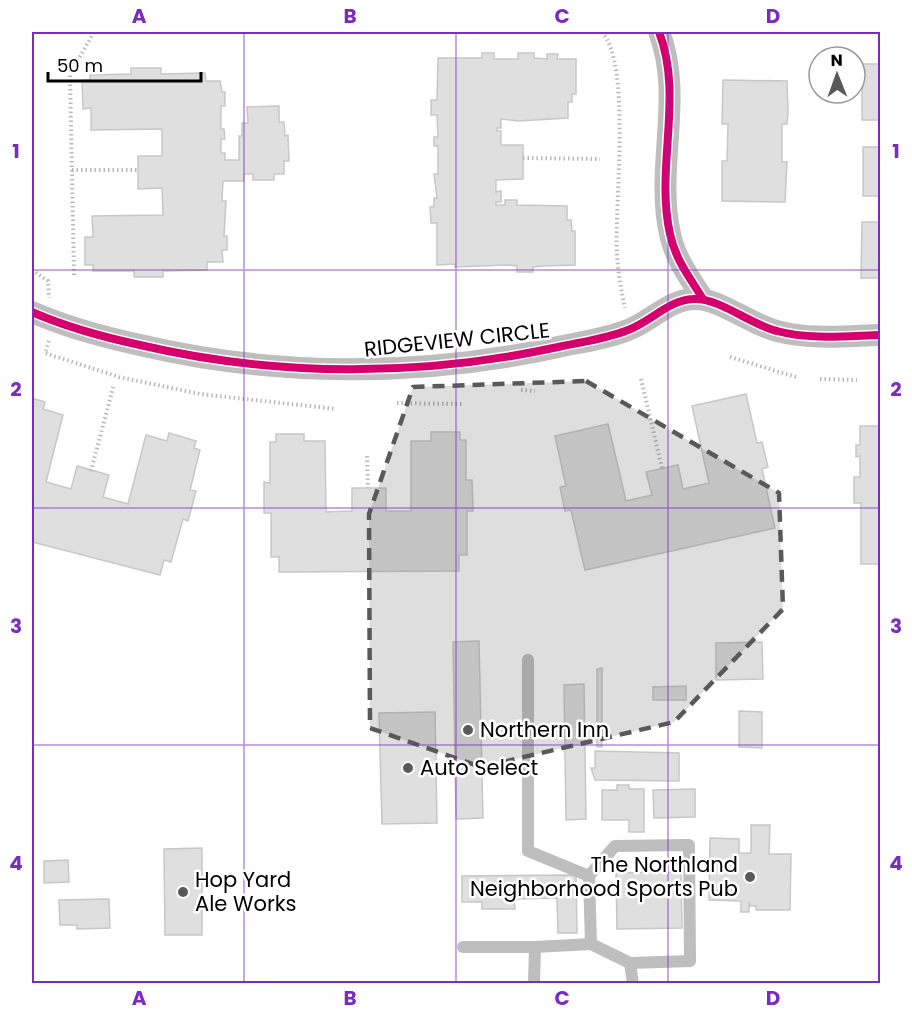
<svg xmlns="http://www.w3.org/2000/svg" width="912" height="1015" font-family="Poppins,sans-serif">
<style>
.building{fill:#dfdfdf;stroke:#c7c7c7;stroke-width:1.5}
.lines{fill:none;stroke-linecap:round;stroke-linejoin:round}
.path{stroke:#b9b9b9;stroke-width:4;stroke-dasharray:1.5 3;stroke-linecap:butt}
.service{stroke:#bebebe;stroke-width:12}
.minor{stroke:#bebebe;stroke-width:22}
.cycleway-casing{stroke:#fff;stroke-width:11}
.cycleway{stroke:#d6006c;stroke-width:8}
.marked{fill:#595959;fill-opacity:0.2;stroke:#595959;stroke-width:4.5;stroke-dasharray:12 8;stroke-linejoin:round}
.grid{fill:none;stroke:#7b2cbf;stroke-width:1.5;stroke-opacity:0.55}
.poi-dot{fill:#595959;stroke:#fff;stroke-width:2}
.labels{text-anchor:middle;stroke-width:5;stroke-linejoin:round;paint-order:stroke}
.street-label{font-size:21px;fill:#000;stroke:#fff}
.poi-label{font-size:21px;fill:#000;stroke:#fff;text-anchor:start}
.neatline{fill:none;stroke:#7b2cbf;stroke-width:2}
.grid-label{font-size:20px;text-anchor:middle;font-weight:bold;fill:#7b2cbf}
</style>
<rect width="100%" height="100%" fill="#fff"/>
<!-- building -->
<g class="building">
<polygon points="482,53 494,53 494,59 518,59 518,53 534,53 534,58 547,59 547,54 558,54 557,59 576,59 576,94 572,94 572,102 568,102 568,118 518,121 501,119 501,128 497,128 497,131 501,131 501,145 523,145 523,179 496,180 496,192 501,191 501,202 496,202 496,205 505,205 505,200 517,200 517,205 567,206 567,220 571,220 572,231 575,231 575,265 542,266 533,267 533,272 517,272 517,266 507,265 455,267 455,264 437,265 437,223 431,223 430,207 434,207 434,198 437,198 434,174 438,174 438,146 434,146 434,137 438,137 437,115 431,115 431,100 437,100 438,58 482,58"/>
<rect x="862" y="64" width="18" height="56"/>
<polygon points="131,68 161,68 161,74 205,73 206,81 220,81 222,92 225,92 225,106 221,106 221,129 224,129 225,139 221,139 221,153 225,153 225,160 239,160 239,136 242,136 242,123 248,123 247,107 279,106 279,122 284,122 285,136 288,135 289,161 284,161 284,174 274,174 274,180 253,180 253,174 244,174 244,181 223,181 222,201 226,201 224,236 227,236 227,250 222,250 223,262 207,262 207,270 163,271 163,277 134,277 134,271 93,271 93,265 85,265 85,237 93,237 92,216 163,215 162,188 138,189 138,156 162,156 162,129 91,130 91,108 83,109 82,80 90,80 90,75 131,74"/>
<polygon points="723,80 787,81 788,113 787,124 782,124 782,162 787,162 785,202 722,201 722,161 727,161 728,124 722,124"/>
<rect x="863" y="147" width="17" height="49"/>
<polygon points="862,222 880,222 880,278 861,278"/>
<polygon points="746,394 757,443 762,442 768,467 762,469 775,528 585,570 571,510 565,511 560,487 566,486 555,436 608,424 626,501 652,495 646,472 678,465 683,489 709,483 692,406"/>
<polygon points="32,398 45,402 43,409 63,415 46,482 71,489 77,466 109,475 103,497 128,504 146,435 167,441 169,433 196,441 194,448 200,450 190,490 196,491 188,521 183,519 171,562 164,560 160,575 32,542"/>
<polygon points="860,426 880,426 880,564 861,564 861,503 854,503 854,477 860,477 860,456 856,457 856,445 860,445"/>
<polygon points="431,432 460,432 460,440 466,440 466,480 472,480 473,511 467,511 467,555 459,555 459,571 279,572 279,557 271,557 271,513 264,513 264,482 270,483 270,442 276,442 276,434 304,434 304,441 325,441 326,512 352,511 352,488 386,488 386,511 411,511 411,441 431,441"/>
<polygon points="479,641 483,818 456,819 453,642"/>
<polygon points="762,642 763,679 716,680 716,643"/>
<polygon points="602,668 602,747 597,747 597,669"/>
<polygon points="584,684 586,819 566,820 564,685"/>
<polygon points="686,686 686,700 653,700 653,687"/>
<polygon points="739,711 762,712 762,748 739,747"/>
<polygon points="435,712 437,823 382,824 379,713"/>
<polygon points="595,751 679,753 679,781 595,780 591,768 595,768"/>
<polygon points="617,785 629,785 629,789 644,789 644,832 629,832 629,820 602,820 602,790 617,790"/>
<polygon points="695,789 695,817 654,818 653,790"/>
<polygon points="751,825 770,825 769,854 791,854 790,910 756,910 756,906 750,906 749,902 749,912 741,912 741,901 709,900 710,838 739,839 739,853 751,853"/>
<polygon points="202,848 202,935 165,935 164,849"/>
<polygon points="68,860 69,882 44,883 44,861"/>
<polygon points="681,872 682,928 617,929 616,873"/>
<polygon points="576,875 577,933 558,933 557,898 514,899 515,909 482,909 482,902 462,902 462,876"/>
<polygon points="109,899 110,928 77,929 77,925 60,925 59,900"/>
</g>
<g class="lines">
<!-- path -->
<g class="path">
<path d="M602,32C632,66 614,205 617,254C618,272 621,290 625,308"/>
<polyline points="523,158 600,159"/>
<polyline points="72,170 138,170"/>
<polyline points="32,189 32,270 48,281 49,298"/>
<polyline points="74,275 70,74 94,32"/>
<polyline points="49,341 45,353 119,377 200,394 336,409"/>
<polyline points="730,357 796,377"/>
<polyline points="641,379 662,468"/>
<polyline points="820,379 857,380"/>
<polyline points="521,390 535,391"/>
<polyline points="397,403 464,404"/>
<polyline points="367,456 368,488"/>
<polyline points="91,471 114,384"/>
</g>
<!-- service -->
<g class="service">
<polyline points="528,660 528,851 589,876"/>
<polyline points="591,944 589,876 615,846 689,845 690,961 630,963"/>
<polyline points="463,947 535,947"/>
<polyline points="534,984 535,947 591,944 630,963 633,984"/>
</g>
<!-- minor -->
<g class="minor">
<path d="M659,32C684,96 655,168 670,234C675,259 690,278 703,299"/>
<path d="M32,312C66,327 103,337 140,345C276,377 421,377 558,347C581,342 606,339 628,330C650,322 669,300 693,299C718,297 751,325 777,331C810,340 846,336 880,335"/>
</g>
<defs>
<g id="cycleway">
<path d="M659,32C684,96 655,168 670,234C675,259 690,278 703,299"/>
<path d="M32,312C66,327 103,337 140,345C276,377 421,377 558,347C581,342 606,339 628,330C650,322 669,300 693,299C718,297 751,325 777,331C810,340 846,336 880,335"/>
</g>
</defs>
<!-- cycleway casing -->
<use href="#cycleway" class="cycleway-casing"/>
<!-- cycleway -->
<use href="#cycleway" class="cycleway"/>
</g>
<!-- marked area -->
<path class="marked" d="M586,381L779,493L783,609L674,722L481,767L370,728L369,514L413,387Z"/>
<!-- grid -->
<path class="grid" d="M244,32V984M456,32V984M668,32V984M32,270H880M32,508H880M32,745H880"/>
<!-- markers -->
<g class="poi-dot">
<circle cx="468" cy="730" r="6"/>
<circle cx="408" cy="768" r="6"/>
<circle cx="750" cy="877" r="6"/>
<circle cx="183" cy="892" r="6"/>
</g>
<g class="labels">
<!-- street labels -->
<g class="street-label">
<text transform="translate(457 340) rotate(-6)" y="7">RIDGEVIEW CIRCLE</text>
</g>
<!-- poi labels -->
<g class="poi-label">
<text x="480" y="737">Northern Inn</text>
<text x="420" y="775">Auto Select</text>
<text x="738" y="872" text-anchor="end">The Northland<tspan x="738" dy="24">Neighborhood Sports Pub</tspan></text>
<text x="195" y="887">Hop Yard<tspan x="195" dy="24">Ale Works</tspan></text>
</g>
</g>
<!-- border -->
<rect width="912" height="1015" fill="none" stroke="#ffffff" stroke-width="66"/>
<!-- north arrow -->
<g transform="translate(837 75) rotate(359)"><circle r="28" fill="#ffffff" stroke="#999999" stroke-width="1.5"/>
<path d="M0-4.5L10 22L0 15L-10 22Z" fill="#595959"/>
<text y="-9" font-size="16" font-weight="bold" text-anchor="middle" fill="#000000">N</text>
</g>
<!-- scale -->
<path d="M48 72v9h153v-9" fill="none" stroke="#000000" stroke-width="3"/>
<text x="57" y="72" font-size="18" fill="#000000" stroke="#ffffff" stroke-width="4.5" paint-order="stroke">50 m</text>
<rect x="33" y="33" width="846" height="949" class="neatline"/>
<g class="grid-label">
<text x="139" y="23">A</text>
<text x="350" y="23">B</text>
<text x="562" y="23">C</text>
<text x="773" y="23">D</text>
<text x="16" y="158">1</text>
<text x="896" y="158">1</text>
<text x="16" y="396">2</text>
<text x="896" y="396">2</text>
<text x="16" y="633">3</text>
<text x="896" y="633">3</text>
<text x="16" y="870">4</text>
<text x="896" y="870">4</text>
<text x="139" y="1005">A</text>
<text x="350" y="1005">B</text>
<text x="562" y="1005">C</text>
<text x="773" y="1005">D</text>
</g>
</svg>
